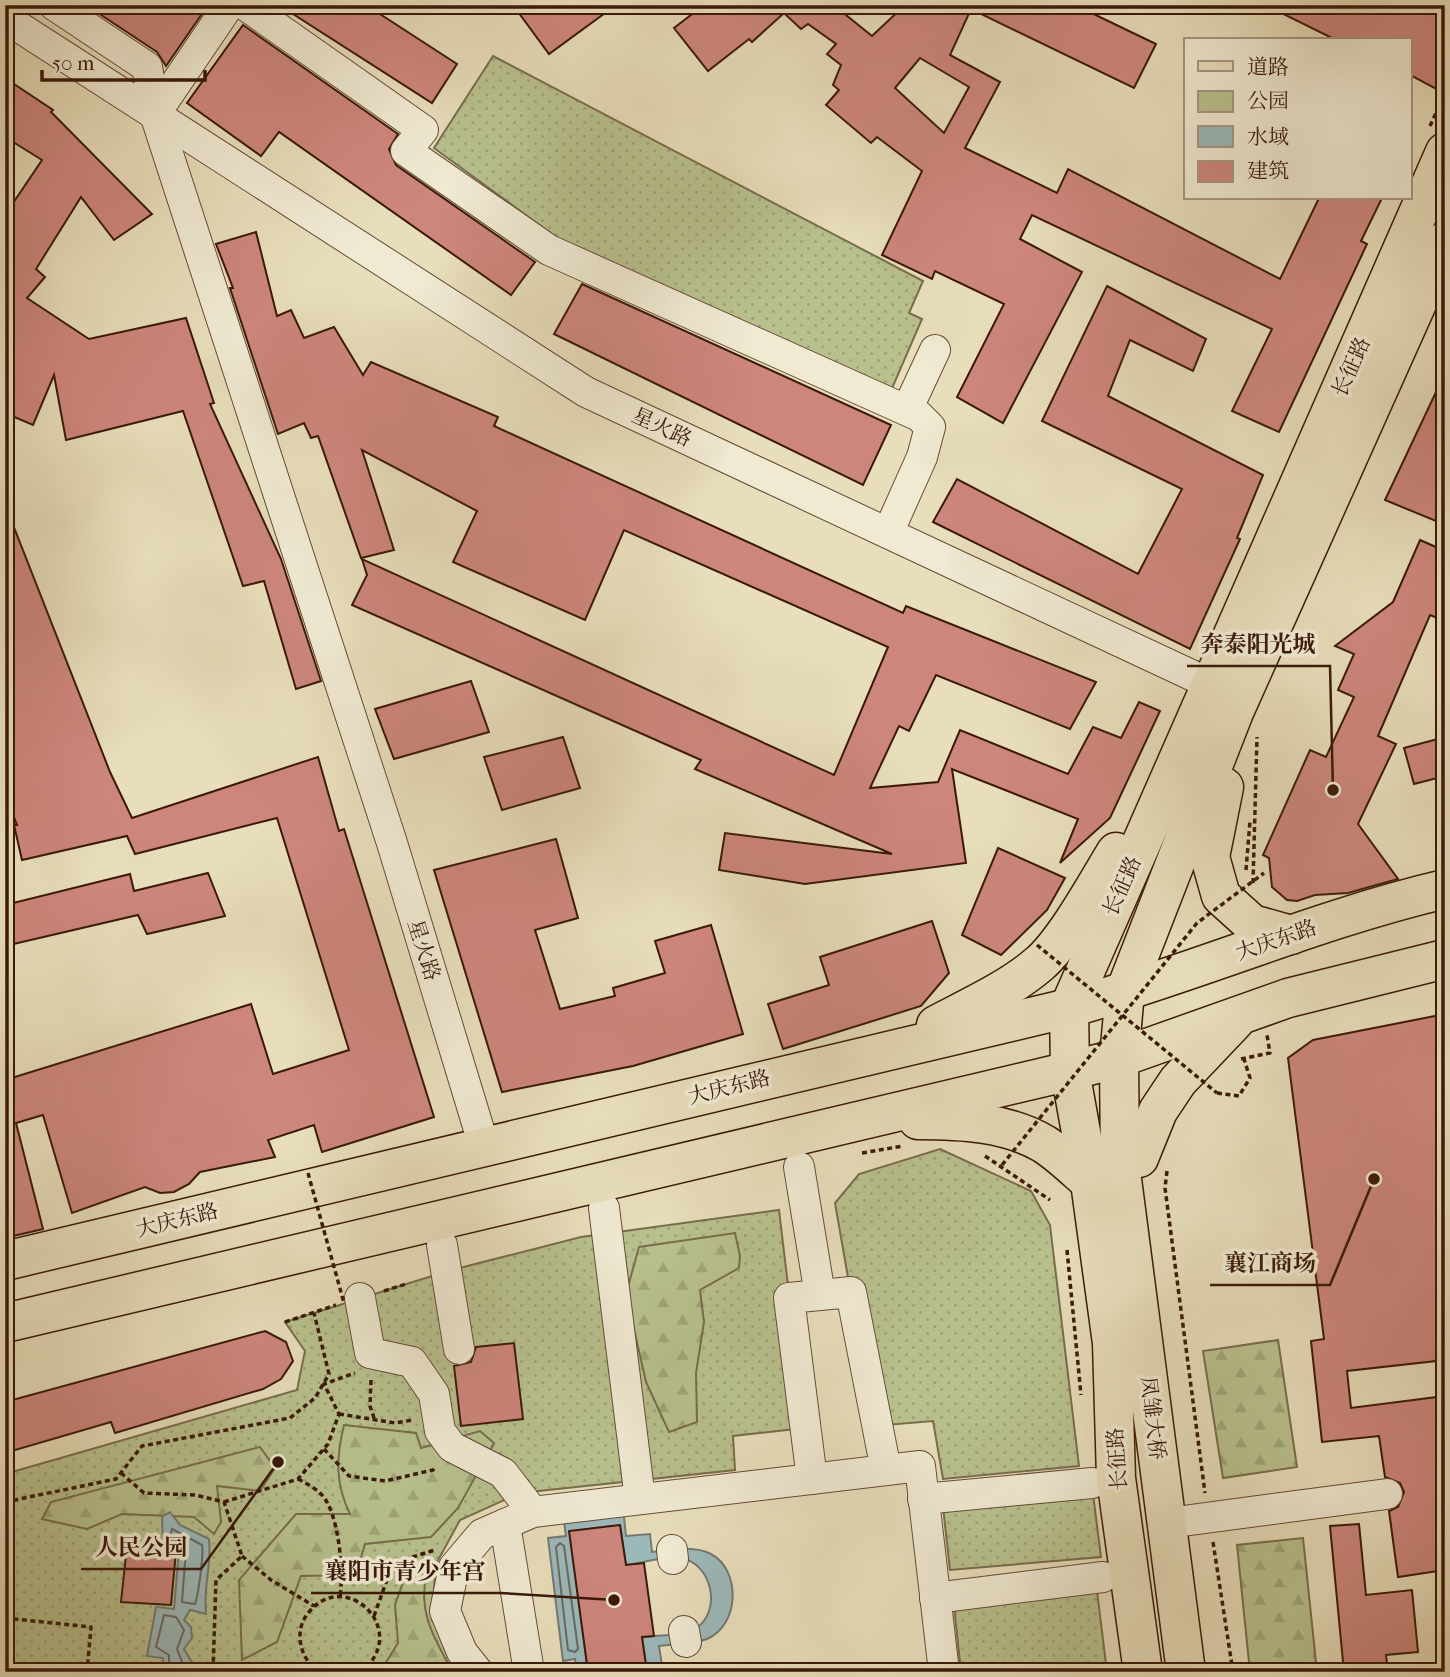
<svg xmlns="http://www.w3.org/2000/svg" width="1450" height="1677" font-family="'IM FELL French Canon','Noto Serif SC',serif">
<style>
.green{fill:url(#green-dots);stroke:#796d4c;stroke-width:2}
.forest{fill:url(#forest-firs);stroke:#796d4c;stroke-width:2}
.water{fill:#9cb9ba;stroke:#757974;stroke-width:2}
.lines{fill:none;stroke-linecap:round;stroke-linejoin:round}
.shore{stroke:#6b6962;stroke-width:2}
.building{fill:#cd867d;stroke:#3a190a;stroke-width:2;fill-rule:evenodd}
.minor-casing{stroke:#664a36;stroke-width:32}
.major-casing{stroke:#3a190a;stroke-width:41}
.path{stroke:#3a190a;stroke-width:3.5;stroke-dasharray:5 3.5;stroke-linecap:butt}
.minor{stroke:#f0ead3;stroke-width:30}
.major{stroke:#e8debb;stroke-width:38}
.path-bridge{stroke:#3a190a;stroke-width:3.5;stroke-dasharray:5 3.5;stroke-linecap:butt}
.labels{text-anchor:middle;stroke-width:7;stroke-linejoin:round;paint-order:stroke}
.street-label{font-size:21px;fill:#3a190a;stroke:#f0ead3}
.leader{fill:none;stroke:#3a190a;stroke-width:2.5}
.callout-dot{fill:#3a190a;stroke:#f0ead3;stroke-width:2.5}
.callout-label{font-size:23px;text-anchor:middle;font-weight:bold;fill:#3a190a;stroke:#f0ead3;stroke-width:7;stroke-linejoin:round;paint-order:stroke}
</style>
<defs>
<pattern id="green-dots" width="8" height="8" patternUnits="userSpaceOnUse" patternTransform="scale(1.75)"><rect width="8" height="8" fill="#b8c18e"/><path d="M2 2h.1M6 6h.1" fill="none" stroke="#9fa579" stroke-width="1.8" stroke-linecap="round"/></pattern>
<pattern id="forest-firs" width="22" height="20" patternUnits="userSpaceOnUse" patternTransform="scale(1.75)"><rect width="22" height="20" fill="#b8c18e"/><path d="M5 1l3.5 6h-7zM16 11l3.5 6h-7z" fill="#9fa579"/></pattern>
</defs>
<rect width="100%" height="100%" fill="#e8debb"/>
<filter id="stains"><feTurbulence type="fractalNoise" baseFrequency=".00286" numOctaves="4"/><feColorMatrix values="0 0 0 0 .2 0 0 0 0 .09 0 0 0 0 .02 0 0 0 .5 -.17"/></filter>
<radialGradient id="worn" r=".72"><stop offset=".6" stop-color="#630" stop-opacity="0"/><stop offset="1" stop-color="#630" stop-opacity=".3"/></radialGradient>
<!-- green -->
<g class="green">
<polygon points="493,56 923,281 909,313 922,319 890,393 564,243 434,148"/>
<polygon points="940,1149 1031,1191 1050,1225 1079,1466 943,1479 933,1421 874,1426 835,1203 859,1174"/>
<polygon points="779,1210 805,1428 733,1436 735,1470 520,1493 460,1520 436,1564 432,1615 462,1672 5,1672 5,1474 297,1390 305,1351 285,1322 448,1271 581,1237"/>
<polygon points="1093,1494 1101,1557 950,1570 943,1507"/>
<polygon points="1097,1591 1107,1672 961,1672 954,1606"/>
</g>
<!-- forest -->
<g class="forest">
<polygon points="735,1233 740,1256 739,1268 700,1290 704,1322 696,1373 697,1422 669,1432 646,1382 626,1294 639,1247"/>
<polygon points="1278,1340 1297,1467 1223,1478 1203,1351"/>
<path d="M344,1425L416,1433L421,1448L480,1431L494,1443L458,1508L431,1537L365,1544L356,1575L301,1576L277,1642L242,1660L239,1580L296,1514H350C335,1483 336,1458 344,1425Z"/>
<polygon points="260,1447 275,1468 260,1491 217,1486 221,1522 214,1534 194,1517 122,1514 87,1529 42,1519 51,1502"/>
<polygon points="1303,1538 1317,1672 1250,1672 1237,1545"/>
<path d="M407,1571L427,1574C417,1610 434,1638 451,1669L448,1672H380L398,1643L395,1605Z"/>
</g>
<!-- water -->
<g class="water">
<path d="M623,1507L626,1536L650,1534L652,1552C671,1550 693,1545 711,1554C741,1570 740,1625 707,1639C694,1644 673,1644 659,1646L663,1672H647L642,1637C657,1635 683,1636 695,1629C723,1612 712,1562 680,1558C663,1556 642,1563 626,1565L620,1525L570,1531L588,1672H577L575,1659L563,1661L548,1538L566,1536L563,1515Z"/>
<path d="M170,1512L180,1525L209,1539C212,1565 203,1586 206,1614L190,1610L184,1620L191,1627L192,1638L184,1649L193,1664V1672H162L163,1658L147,1656L156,1607L174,1609L179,1550L163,1544L162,1517Z"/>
</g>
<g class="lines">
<!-- shore -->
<g class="shore">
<path d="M172,1529L202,1545C204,1553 198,1597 195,1604L182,1602L186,1549L183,1544L170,1538Z"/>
<polygon points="560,1543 564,1546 578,1649 575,1652 568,1650 556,1547"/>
<polyline points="169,1672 169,1655 156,1647 164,1615 176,1617 184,1630 177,1649 186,1672"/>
</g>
</g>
<!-- building -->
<g class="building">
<polygon points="86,5 208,5 166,66 157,52"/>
<polygon points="279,5 366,5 457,64 432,103"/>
<polygon points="513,5 616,5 549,54"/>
<path d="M704,5H854L846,15L872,36L905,5H1075L1156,44L1134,88L971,9L950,55L1000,82L965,148L1057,193L1068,169L1280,279L1319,198H1382L1361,241L1367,244L1279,432L1232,411L1272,329L1032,215L1020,239L1082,272L1003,423L957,397L1004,304L935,271L932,279L882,255L922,171L877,137L871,143L826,105L839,90L833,85L841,65L827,54L836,44L808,24L801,29L784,13L752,42L749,39L708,71L674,28ZM920,58L969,87L944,133L895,88Z"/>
<polygon points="1265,5 1445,5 1445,81 1440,91 1410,75 1410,40 1336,40"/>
<polygon points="243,25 398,134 389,149 396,165 535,262 511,295 279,132 261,156 187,103"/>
<polygon points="5,78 53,110 51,112 152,214 114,240 81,197 36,269 45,277 27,298 89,339 186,318 214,403 210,404 281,559 321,681 296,689 264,581 243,586 183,411 66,440 54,375 33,425 5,413 5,215 42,160 5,137"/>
<polygon points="256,232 277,316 291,310 304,338 334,327 363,375 371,362 498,417 494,426 903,613 906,606 1096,682 1070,729 936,675 909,731 899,726 870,788 938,782 960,730 1068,774 1093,727 1121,738 1139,702 1160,711 1110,818 1060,863 1078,819 952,769 966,863 805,884 719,870 725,833 892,854 695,769 701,760 352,605 367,575 362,559 834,775 888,647 624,530 585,620 453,562 477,511 362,450 394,550 361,558 318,436 311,438 304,423 278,434 230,288 233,288 216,244"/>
<polygon points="582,284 891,425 863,485 554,334"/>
<polygon points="1107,286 1206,339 1193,371 1130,340 1108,396 1263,475 1237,538 1240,539 1190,649 933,522 957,479 1138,574 1182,489 1042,421"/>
<polygon points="1445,373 1445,501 1436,521 1385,500"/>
<polygon points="6,507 110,772 132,818 318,757 339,831 344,829 434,1117 322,1152 314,1125 268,1140 275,1157 200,1172 189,1184 174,1192 160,1193 145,1187 72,1213 43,1115 16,1123 43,1229 5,1238 5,1080 251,1004 273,1074 349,1050 277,818 135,854 127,836 22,860 14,825 17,825 5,794"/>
<polygon points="1420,540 1445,551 1445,621 1430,615 1378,736 1396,744 1358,824 1398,879 1348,893 1315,895 1297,901 1287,900 1272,887 1269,858 1263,855 1310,750 1326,757 1354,697 1338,690 1354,654 1335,646 1393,602"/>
<polygon points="471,681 489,732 394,759 375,709"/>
<polygon points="563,737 580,788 502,810 484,757"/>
<polygon points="1445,737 1445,776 1414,784 1404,748"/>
<polygon points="556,839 578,918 535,930 560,1009 615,996 613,988 665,973 655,941 711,925 743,1034 633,1066 502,1092 434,870"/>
<polygon points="998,848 1065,878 1047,910 1001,955 962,935"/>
<polygon points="208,873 225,916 147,934 138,915 5,946 5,905 130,874 134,891"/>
<polygon points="932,921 949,973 921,1006 783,1049 768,1004 829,985 820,957"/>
<polygon points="1445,1014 1445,1360 1347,1371 1351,1408 1445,1396 1445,1570 1398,1577 1389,1511 1398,1507 1404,1492 1400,1483 1385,1477 1379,1436 1322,1442 1311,1341 1324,1339 1288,1058 1313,1040"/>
<polygon points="265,1331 286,1342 293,1361 281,1379 263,1389 115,1433 111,1422 5,1453 5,1402"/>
<polygon points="514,1343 523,1419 461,1426 454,1366 471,1362 476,1347"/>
<polygon points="1359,1524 1366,1595 1412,1590 1418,1652 1386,1655 1388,1672 1344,1672 1330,1526"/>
<polygon points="620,1525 626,1565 644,1563 654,1636 642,1637 647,1672 588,1672 569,1531"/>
<polygon points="127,1546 176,1551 171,1605 121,1602"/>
</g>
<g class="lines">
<defs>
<g id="minor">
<polyline points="54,5 147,67 155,114 392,843 484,1146"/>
<polyline points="245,5 423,130 406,151 549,250 919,416 930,427 922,457 888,533"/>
<polyline points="5,18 586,392 1202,680"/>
<polyline points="155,114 229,5"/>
<polyline points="907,410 935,350"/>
<polyline points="799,1167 820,1295"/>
<polyline points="604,1208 640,1499"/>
<polyline points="442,1245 459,1349"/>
<polyline points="360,1298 370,1353 412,1362 434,1394 440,1431 452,1447 503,1473 533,1512"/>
<polyline points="812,1479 789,1298 851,1292 886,1470"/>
<polyline points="923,1499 1092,1483"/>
<polyline points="1183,1521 1387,1494"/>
<polyline points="505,1524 529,1672"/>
<polyline points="672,1550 673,1559"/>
<polyline points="935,1598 1103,1577"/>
<polyline points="684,1631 686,1642"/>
<polyline points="478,1672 462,1652 445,1611 454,1567 482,1534 533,1512 920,1466 944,1672"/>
</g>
<g id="major">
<polyline points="1224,787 1210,857 1221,896 1252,924 1291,935"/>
<path d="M936,1025C970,1007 1010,989 1039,964C1065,942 1097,883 1116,852"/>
<path d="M918,1120C960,1120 1007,1122 1044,1144C1060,1154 1075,1169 1090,1182"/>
<polyline points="1139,1158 1158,1111 1178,1081 1235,1021"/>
<path d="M5,1261L1069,1008C1195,973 1317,919 1445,889"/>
<polyline points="5,1323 1070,1071 1119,1058 1288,998 1445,959"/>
<polyline points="1143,1672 1116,1478 1112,1343 1090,1182 1070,1071 1069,1008 1445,152"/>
<polyline points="1186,1672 1120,1164 1119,1058 1125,992 1234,712 1445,241"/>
</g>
</defs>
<!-- minor casing -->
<use href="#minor" class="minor-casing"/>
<!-- major casing -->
<use href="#major" class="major-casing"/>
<!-- path -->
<g class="path">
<polyline points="1430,126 1445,93"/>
<polyline points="1246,870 1250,821"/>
<polyline points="1253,883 1257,737"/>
<polyline points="1241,1059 1270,1053 1267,1035"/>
<polyline points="1217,1093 1239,1096 1250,1078 1244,1059"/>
<polyline points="862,1153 903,1146"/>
<polyline points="985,1156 1050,1200"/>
<polyline points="1167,1171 1165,1188 1205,1493"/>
<polyline points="1067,1250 1081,1395"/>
<polyline points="384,1291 406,1284"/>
<polyline points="285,1322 336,1305"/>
<polyline points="371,1380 370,1406 375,1421"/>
<polyline points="339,1414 395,1423 413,1420"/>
<polyline points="324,1449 349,1476 385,1481 433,1470 436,1466"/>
<polyline points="121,1473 144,1493 195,1495 224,1502 242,1556 216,1580 213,1672"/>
<path d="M298,1479C306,1483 315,1488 321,1494C339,1511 344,1574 340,1596"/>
<polyline points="5,1502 116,1479 142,1446 290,1418 315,1398 329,1374 314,1313"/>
<polyline points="224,1502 298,1479 328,1444 339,1414 324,1384 355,1373"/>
<polyline points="1213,1542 1233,1672"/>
<polyline points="242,1556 271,1580 314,1606"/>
<polyline points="374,1616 393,1563 435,1550"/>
<polyline points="5,1618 91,1627 87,1672"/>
<path d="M320,1672C307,1664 300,1651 300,1636C300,1627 303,1619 309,1612C346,1567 412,1631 361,1672"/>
</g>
<!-- minor -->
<use href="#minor" class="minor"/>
<!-- major -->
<use href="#major" class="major"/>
<!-- path-bridge -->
<g class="path-bridge">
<polyline points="1037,945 1217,1093"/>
<polyline points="1002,1165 1197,923 1264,873"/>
<polyline points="308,1173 344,1303"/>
</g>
</g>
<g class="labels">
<!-- street labels -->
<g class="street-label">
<text transform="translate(1351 367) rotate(-66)" y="7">长征路</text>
<text transform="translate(662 427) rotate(25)" y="7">星火路</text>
<text transform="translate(1122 886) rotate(-66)" y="7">长征路</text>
<text transform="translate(1276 940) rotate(-19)" y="7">大庆东路</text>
<text transform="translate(424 950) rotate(73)" y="7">星火路</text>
<text transform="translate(729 1087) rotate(-14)" y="7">大庆东路</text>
<text transform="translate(177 1220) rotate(-14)" y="7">大庆东路</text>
<text transform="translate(1153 1418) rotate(83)" y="7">凤雏大桥</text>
<text transform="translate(1117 1459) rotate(-94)" y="7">长征路</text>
</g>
</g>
<!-- callouts -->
<path class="leader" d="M1333 790L1330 666H1187M1374 1179L1330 1285H1210M278 1462L201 1569H81M614 1600L500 1593H311"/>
<g class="callout-dot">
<circle cx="1333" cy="790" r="7"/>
<circle cx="1374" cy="1179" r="7"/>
<circle cx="278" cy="1462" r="7"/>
<circle cx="614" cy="1600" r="7"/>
</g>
<g class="callout-label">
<text x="1258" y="652">奔泰阳光城</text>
<text x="1270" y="1271">襄江商场</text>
<text x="141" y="1555">人民公园</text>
<text x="405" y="1579">襄阳市青少年宫</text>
</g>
<!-- margin -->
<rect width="1450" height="1677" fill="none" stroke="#e8debb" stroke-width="28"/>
<rect x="7" y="7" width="1436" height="1663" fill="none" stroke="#3a190a" stroke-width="3.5"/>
<rect x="14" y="14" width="1422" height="1649" fill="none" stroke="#3a190a" stroke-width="2"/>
<!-- legend -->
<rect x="1184" y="38" width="228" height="161" fill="#f0ead3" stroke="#a79683" stroke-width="2"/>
<rect x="1198" y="61" width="35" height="10" fill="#e8debb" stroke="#a79683" stroke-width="2"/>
<text x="1247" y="74" font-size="21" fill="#3a190a">道路</text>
<rect x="1198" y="91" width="35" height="21" fill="#b8c18e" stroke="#a79683" stroke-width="2"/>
<text x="1247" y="108" font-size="21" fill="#3a190a">公园</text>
<rect x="1198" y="126" width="35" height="21" fill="#9cb9ba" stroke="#a79683" stroke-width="2"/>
<text x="1247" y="144" font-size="21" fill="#3a190a">水域</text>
<rect x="1198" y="161" width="35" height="21" fill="#cd867d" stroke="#a79683" stroke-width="2"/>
<text x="1247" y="178" font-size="21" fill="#3a190a">建筑</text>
<!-- scale -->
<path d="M42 70v10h163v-10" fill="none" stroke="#3a190a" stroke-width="3.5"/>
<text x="52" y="70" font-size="21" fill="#3a190a" stroke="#f0ead3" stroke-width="5" paint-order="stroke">50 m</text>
<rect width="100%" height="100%" filter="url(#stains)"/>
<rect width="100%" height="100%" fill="url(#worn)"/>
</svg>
